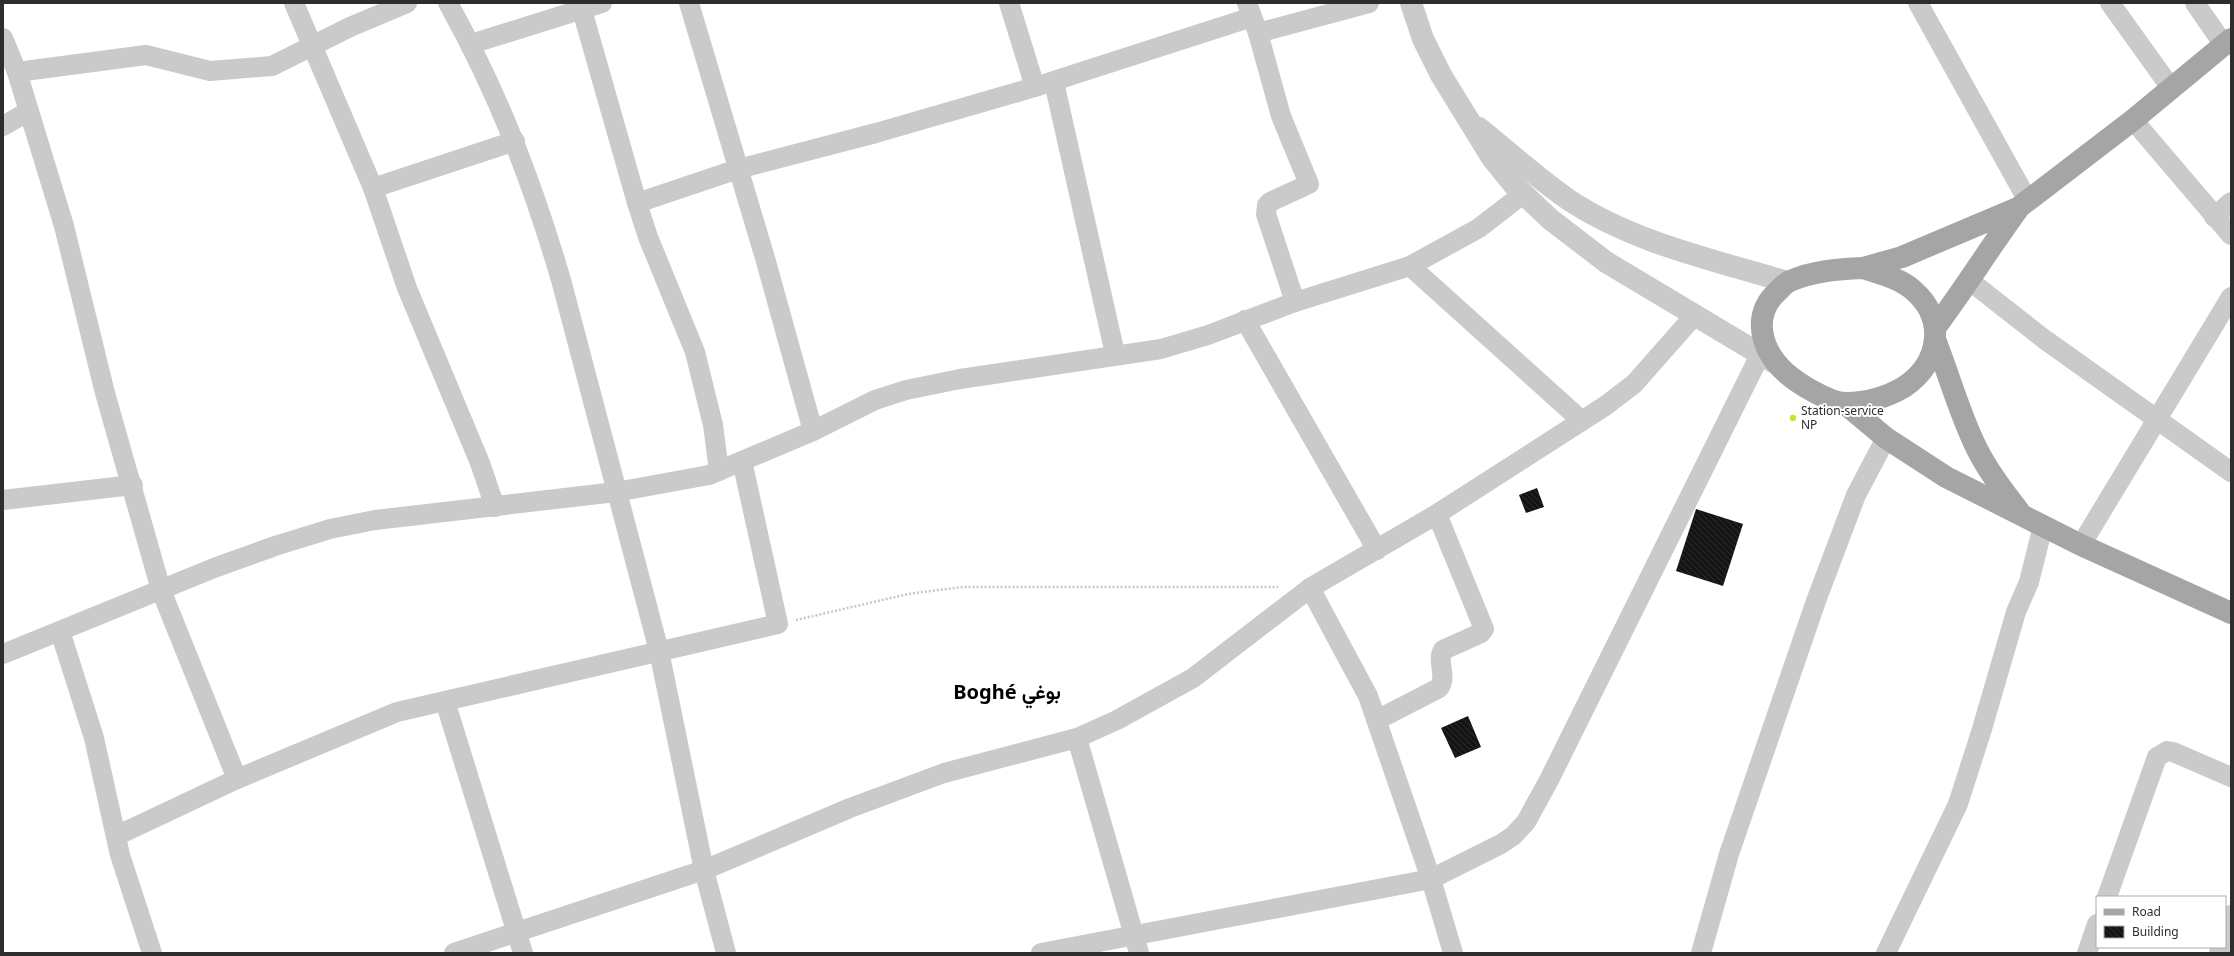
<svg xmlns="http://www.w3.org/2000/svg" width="2234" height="956" font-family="'Noto Sans',Vazirmatn,sans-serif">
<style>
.building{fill:url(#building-back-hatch)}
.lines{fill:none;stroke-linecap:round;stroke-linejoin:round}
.path{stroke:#c7c7c7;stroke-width:2.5;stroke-dasharray:2 2;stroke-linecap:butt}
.minor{stroke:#cacaca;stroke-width:20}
.tertiary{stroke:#cacaca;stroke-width:22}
.primary{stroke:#a5a5a5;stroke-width:22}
.poi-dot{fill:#d3df33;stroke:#fff;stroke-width:1.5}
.labels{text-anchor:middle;stroke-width:4;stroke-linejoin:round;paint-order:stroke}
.poi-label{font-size:12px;fill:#2d2d2d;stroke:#fff;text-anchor:start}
.town-label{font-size:20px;font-weight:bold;fill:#000;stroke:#fff}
</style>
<defs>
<pattern id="building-back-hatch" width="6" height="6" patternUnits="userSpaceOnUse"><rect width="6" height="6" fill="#141414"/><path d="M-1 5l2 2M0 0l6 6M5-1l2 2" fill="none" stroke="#2e2e2e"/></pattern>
</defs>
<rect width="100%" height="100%" fill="#fff"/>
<!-- building -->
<g class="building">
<polygon points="1537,488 1544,507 1526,513 1519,495"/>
<polygon points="1696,509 1743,524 1723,586 1676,571"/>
<polygon points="1468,716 1481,747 1455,758 1441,728"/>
</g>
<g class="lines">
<!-- path -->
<polyline class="path" points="796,620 908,594 963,587 1278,587"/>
<!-- minor -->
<g class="minor">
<polyline points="294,3 373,188 407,288 480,463 495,507"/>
<path d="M448,3C498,93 532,181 561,280L659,651L704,870L726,953"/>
<polyline points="580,3 637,203 648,237 695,352 713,425 719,471"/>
<polyline points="689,3 765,258 813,431"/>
<polyline points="1009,3 1035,87 1252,17"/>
<polyline points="1247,3 1258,33 1281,116 1309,184 1270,202 1267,205 1266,214 1295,302"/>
<polyline points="1918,3 2028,201"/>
<polyline points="2110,3 2171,88"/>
<polyline points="2195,3 2224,45"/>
<polyline points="1258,33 1369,3"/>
<polyline points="3,38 17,72 64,226 105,393 161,590 237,779"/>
<polyline points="471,44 602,3"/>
<polyline points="17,72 146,55 210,71 272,66 350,27 407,3"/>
<polyline points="1054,82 1115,354"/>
<polyline points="2133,120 2231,235"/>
<polyline points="3,126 29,111"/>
<polyline points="373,188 515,141"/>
<polyline points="637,203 738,169 876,133 1035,87"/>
<polyline points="2214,217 2231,202"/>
<polyline points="1410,266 1582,421"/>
<polyline points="1970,281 2044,339 2231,472"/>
<polyline points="1245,320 1377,550"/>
<polyline points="3,500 133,485"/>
<polyline points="2081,545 2231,297"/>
<polyline points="1310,588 1368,696 1431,879 1453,953"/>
<polyline points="60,631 94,738 120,855 152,953"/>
<polyline points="3,654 214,568 275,546 330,529 375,520 616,492 709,475 813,431 875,400 906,390 960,379 1161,349 1208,335 1295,302 1410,266 1479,228 1523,194"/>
<polyline points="445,701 523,953"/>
<path d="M1377,720L1439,688C1448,677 1436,661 1443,650L1481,633L1484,629L1437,514"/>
<polyline points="1077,738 1139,953"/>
<polyline points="116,836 237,779 397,712 778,624 742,461"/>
<polyline points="2107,897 2157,757 2167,751 2173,752 2231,777"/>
<polyline points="2225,934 2231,915"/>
<polyline points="454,953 704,870 850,808 944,773 1077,738 1117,720 1193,678 1310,588 1437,514 1605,406 1634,384 1694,316"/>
<polyline points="1041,953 1431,879 1501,844 1513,836 1526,822 1549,780 1760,355"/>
<polyline points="1701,953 1729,854 1816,601 1856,495 1886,438"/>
<polyline points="1886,953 1958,804 1982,729 2016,612 2029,582 2043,526"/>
<polyline points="2087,953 2097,924"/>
<polyline points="2219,953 2221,947"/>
</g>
<!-- tertiary -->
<g class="tertiary">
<polyline points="1411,3 1423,39 1441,75 1492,158 1514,185 1550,219 1606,262 1775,363"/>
<path d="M1479,128C1509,152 1538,179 1569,200C1634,243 1714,260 1787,282"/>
</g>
<!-- primary -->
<g class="primary">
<path d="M1863,268C1880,274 1900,278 1913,290C1947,319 1940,363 1904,387C1887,397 1866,403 1846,403C1829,403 1797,383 1785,372C1761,350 1751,315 1778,291C1782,287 1785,283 1790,281C1813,271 1838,269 1863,268Z"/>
<polyline points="1863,268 1902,257 2018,208 2133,120 2231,39"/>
<path d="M1935,328C1964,289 1989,249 2018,209"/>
<path d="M1936,342C1950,378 1960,415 1977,449C1988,471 2003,491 2019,511"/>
<polyline points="1844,403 1886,438 1946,477 2081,545 2231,613"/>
</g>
</g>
<!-- markers -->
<circle class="poi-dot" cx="1793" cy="418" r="4"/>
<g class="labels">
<!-- poi labels -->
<g class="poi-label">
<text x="1801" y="415">Station-service<tspan x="1801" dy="14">NP</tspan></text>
</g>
<!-- town labels -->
<g class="town-label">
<text x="1007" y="699">Boghé بوغي</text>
</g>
</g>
<!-- border -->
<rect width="2234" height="956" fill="none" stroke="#2d2d2d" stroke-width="8"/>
<!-- legend -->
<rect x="2096" y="896" width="130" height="52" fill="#ffffff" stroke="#ababab"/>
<rect x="2104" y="909" width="20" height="6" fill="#a5a5a5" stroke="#ababab"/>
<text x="2132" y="916" font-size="12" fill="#2d2d2d">Road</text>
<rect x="2104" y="926" width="20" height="12" fill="url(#building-back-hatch)" stroke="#ababab"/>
<text x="2132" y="936" font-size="12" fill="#2d2d2d">Building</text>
</svg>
